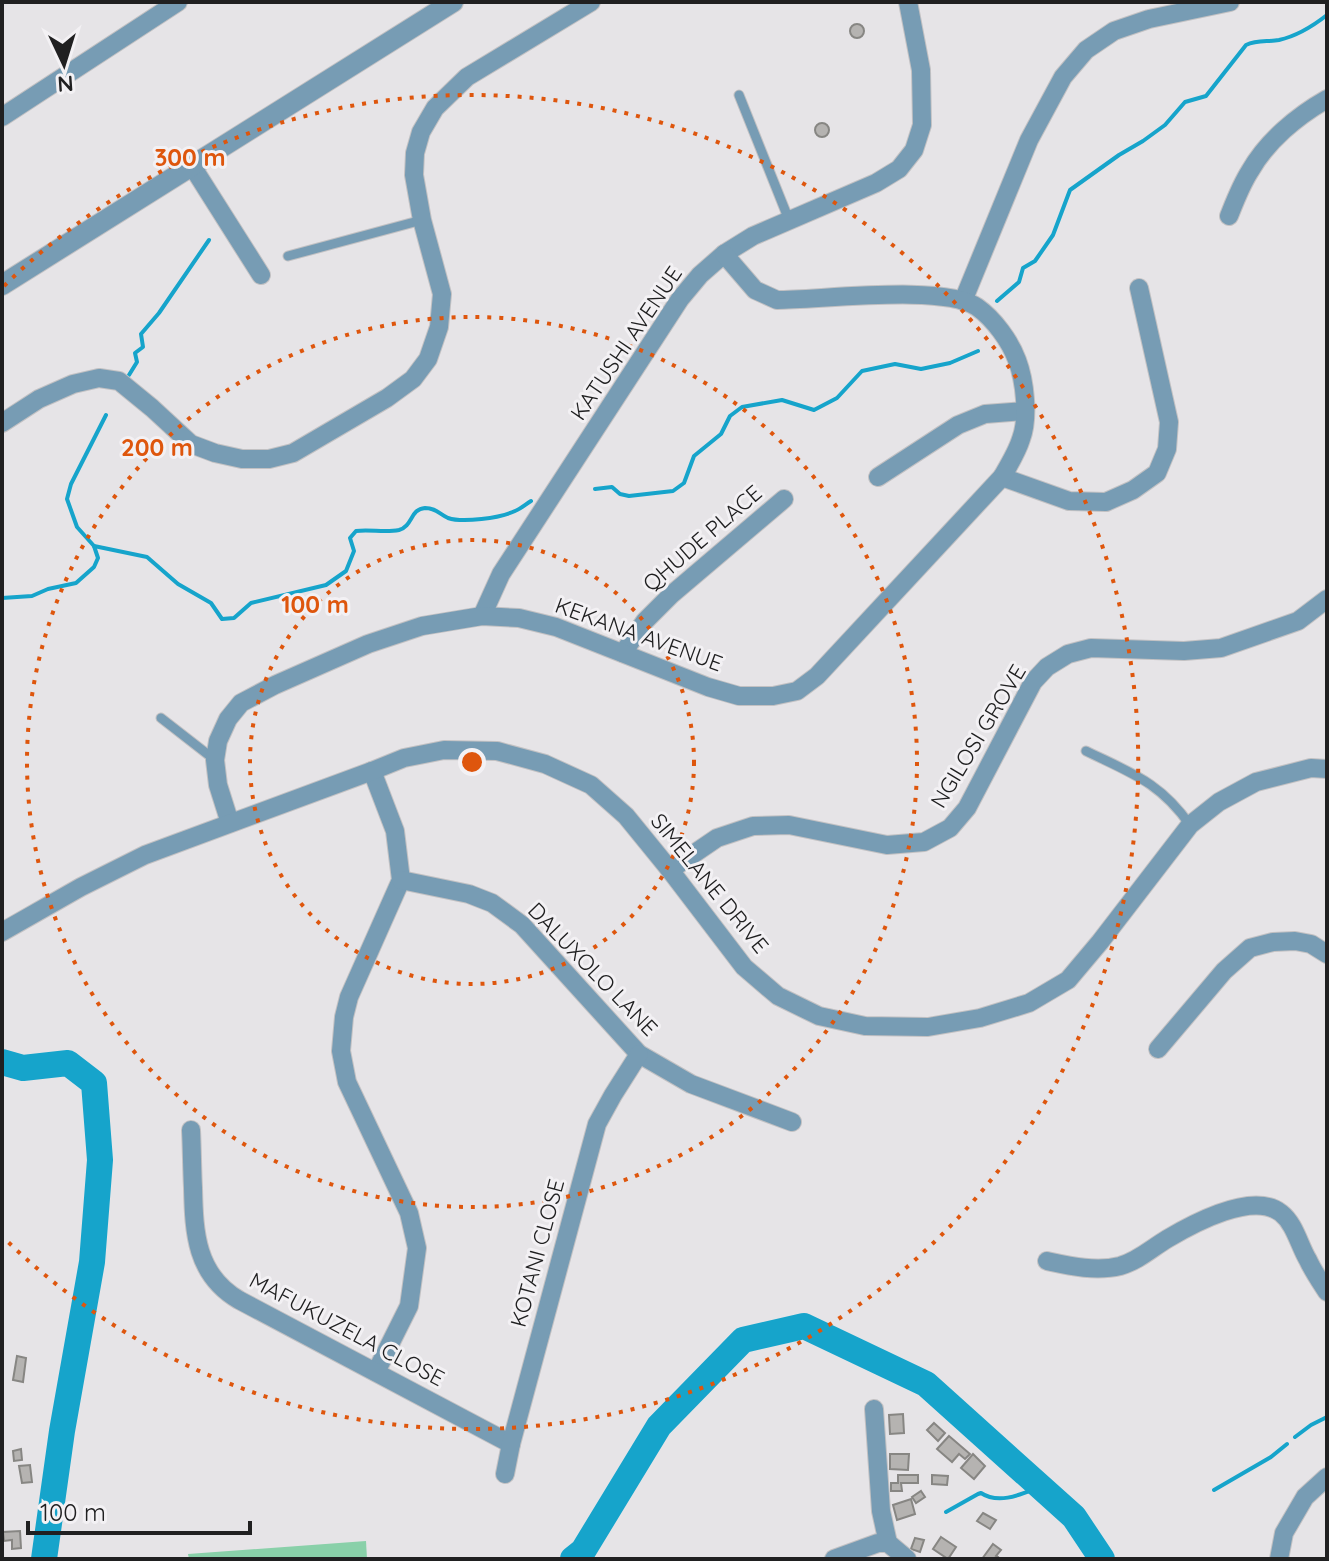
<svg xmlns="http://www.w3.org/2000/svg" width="1329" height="1561" font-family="Quicksand,sans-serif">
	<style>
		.green { fill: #89d0a9 }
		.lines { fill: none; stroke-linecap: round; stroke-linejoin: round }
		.stream { stroke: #16a4cb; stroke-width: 4 }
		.river { stroke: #16a4cb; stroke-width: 26 }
		.building { fill: #b5b3b1; stroke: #878683; stroke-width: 2 }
		.service-casing { stroke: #c2c1c3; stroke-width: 11 }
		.minor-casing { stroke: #c2c1c3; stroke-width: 20 }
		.tertiary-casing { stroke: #c2c1c3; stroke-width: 22 }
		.service { stroke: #779cb4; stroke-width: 9 }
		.minor { stroke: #779cb4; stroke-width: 18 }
		.tertiary { stroke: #779cb4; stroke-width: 20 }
		.ring { fill: none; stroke: #de560d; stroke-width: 4; stroke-dasharray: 4 8 }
		.labels { text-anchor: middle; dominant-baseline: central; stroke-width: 6; stroke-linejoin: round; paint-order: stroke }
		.street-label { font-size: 22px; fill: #202021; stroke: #f3f1f4 }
		.centre { fill: #de560d; stroke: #f3f1f4; stroke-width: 4 }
		.ring-label { font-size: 24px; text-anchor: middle; font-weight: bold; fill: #de560d; stroke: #f3f1f4; stroke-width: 6; stroke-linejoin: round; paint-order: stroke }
	</style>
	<rect width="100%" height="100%" fill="#e6e4e7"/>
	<path class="green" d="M366,1541L367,1559H189L188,1554Z"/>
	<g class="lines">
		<g class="stream">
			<path d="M997,301L1019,282L1023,268L1035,261L1053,235L1070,190L1119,155L1143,141L1165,125L1185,102L1206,96L1246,45C1257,40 1267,42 1279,40C1297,36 1313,26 1327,15"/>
			<path d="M129,375L137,362L135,353L143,347L141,334L159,313L209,240"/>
			<path d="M595,489L612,487L620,494L629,496L673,491L684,483L694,456L721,434L730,416L742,407L782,400L814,410L837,398L862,371L895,364L921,369L950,363L978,351"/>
			<path d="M94,546L147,557L178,584L211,603L222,619L234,618L251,603L326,585L346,571L354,551L350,538L356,531C370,529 385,533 399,530C413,526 410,509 425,508C436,508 439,514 448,518C463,523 500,518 515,511C520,509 526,504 531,501"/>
			<path d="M2,598L32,596L48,589L76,583L94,567L98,558L94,546L77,527L67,499L71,484L106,415"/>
			<path d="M1295,1437L1311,1425L1327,1417"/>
			<path d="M1214,1490L1271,1457L1287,1444"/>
			<path d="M946,1512L978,1494L981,1493C999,1505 1022,1494 1040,1487"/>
		</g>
		<g class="river">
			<path d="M2,1062L23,1068L68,1063L94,1083L100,1160L92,1262L62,1431L44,1559"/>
			<path d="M573,1559L583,1551L659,1426L743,1340L804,1326L926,1384L1074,1517L1102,1559"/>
		</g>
	</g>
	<g class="building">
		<circle cx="857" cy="31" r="7"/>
		<circle cx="822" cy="130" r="7"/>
		<path d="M17,1356L26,1358L23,1382L13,1380Z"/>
		<path d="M903,1414L904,1433L890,1434L889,1415Z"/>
		<path d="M934,1423L945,1433L938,1441L927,1430Z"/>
		<path d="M949,1436L970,1454L965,1459L959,1454L952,1462L937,1449Z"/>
		<path d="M21,1449L22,1460L14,1461L13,1451Z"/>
		<path d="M890,1454H909L908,1470L890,1469Z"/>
		<path d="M973,1454L985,1466L974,1479L961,1468Z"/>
		<path d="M30,1465L32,1482L22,1483L19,1466Z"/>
		<path d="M898,1475H918V1483H901L902,1491H891V1483H898Z"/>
		<path d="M932,1475L948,1476L947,1485L932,1484Z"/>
		<path d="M921,1491L925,1497L916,1503L912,1497Z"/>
		<path d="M911,1499L915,1514L897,1520L893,1505Z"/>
		<path d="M983,1513L996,1520L990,1529L977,1521Z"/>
		<path d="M20,1531L21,1548L12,1549V1540L4,1541L3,1532Z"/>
		<path d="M941,1537L956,1547L948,1559L933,1549Z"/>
		<path d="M915,1538L924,1540L920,1552L911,1549Z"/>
		<path d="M993,1544L1001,1550L996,1556L998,1557L997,1559H982Z"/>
	</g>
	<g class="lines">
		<defs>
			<g id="service">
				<path d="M739,95L789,220"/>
				<path d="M288,256L422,220"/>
				<path d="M161,718L215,760"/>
				<path d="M1086,751C1131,773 1160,782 1190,825"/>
			</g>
			<g id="minor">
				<path d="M2,117L178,2"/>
				<path d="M192,166L261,275"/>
				<path d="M1229,216C1235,201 1241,185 1250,171C1267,141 1297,116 1327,99"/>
				<path d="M963,301L1029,140L1063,77L1086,50L1114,31L1149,19L1230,2"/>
				<path d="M2,423L39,399L73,384L99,378L119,381L152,408L191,444L215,453L242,459H269L293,453L387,398L413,379L428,359L439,327L442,294L422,220L414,175L415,153L421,132L435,108L467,77L591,2"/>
				<path d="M878,477L958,425L985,414L1025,411"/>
				<path d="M1002,477L1069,501L1106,502L1133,490L1157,473L1167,449L1169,422L1139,288"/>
				<path d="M482,616L501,574L680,299L700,275L724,254L753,236L876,183L899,169L914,150L922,125L921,70L908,2"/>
				<path d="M623,653L645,621L671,595L784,499"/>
				<path d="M372,771L395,831L401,880L349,997L344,1017L341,1051L347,1082L409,1213L417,1248L409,1306L376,1372"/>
				<path d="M230,823L218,785L215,760L218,741L228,719L241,703L275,685L368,644L422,626L482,616L519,618L556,627L708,687L739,696H773L797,691L817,676L1002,477C1009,465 1017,452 1021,439C1029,418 1025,381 1017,360C1010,341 994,319 977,307C944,284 821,300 777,300L755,290L724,254"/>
				<path d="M670,870L717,838L753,826L789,825L887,845L924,842L950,828L967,808L1033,682L1047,667L1068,654L1091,648L1184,651L1221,648L1298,621L1327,599"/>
				<path d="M401,880L469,894L492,903L522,925L639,1054L691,1084L792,1122"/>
				<path d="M2,932L81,887L145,855L372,771L404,758L444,750L497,751L545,764L591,785L626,816L670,870L744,967L778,996L819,1016L865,1026L928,1027L980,1018L1029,1003L1068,980L1100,942L1190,825L1219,802L1256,782L1311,768L1327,769"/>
				<path d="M1158,1049L1224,971L1250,948L1273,942L1295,941L1311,944L1327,954"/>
				<path d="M191,1130C192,1150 192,1169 193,1188C194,1233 196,1275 239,1300L511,1444"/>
				<path d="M1047,1261C1070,1266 1096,1272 1120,1266C1138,1261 1152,1248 1167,1239C1194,1223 1253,1191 1281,1213C1295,1224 1299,1245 1308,1260C1313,1271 1320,1281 1327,1292"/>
				<path d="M874,1409L881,1511L888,1543"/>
				<path d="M505,1474L511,1444L597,1124L613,1095L639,1054"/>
				<path d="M834,1559L878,1543H888L907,1559"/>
				<path d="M1279,1559L1284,1533L1305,1497L1327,1477"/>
			</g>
			<path id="tertiary" d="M2,285L453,2"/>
		</defs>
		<use href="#service" class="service-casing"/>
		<use href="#minor" class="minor-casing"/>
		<use href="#tertiary" class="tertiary-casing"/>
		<use href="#service" class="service"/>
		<use href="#minor" class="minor"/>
		<use href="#tertiary" class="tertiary"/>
	</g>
	<g class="ring">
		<circle cx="472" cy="762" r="222"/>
		<circle cx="472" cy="762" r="445"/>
		<path d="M4 286A667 667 0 1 1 4 1238"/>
	</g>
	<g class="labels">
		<g class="street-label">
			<text transform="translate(626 343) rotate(-56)">KATUSHI AVENUE</text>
			<text transform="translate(702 538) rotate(-41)">QHUDE PLACE</text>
			<text transform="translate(639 634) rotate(20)">KEKANA AVENUE</text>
			<text transform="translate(978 736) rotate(-59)">NGILOSI GROVE</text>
			<text transform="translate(710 883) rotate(51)">SIMELANE DRIVE</text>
			<text transform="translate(593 969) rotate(46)">DALUXOLO LANE</text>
			<text transform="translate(537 1253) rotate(-75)">KOTANI CLOSE</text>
			<text transform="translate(347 1329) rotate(28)">MAFUKUZELA CLOSE</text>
		</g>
	</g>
	<circle cx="472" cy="762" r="12" class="centre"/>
	<g class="ring-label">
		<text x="190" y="166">300 m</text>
		<text x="157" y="456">200 m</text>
		<text x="315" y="613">100 m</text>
	</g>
	<rect width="1329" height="1561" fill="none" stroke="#202021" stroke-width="8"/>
	<g transform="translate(64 64) rotate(176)" stroke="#f3f1f4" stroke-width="6" paint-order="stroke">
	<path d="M0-6L14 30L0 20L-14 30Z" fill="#202021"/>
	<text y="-12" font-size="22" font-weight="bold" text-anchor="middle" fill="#202021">N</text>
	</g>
	<path d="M28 1521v12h222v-12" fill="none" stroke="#202021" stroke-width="4"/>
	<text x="40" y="1521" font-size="24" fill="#202021" stroke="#f3f1f4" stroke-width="6" paint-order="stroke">100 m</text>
</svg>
